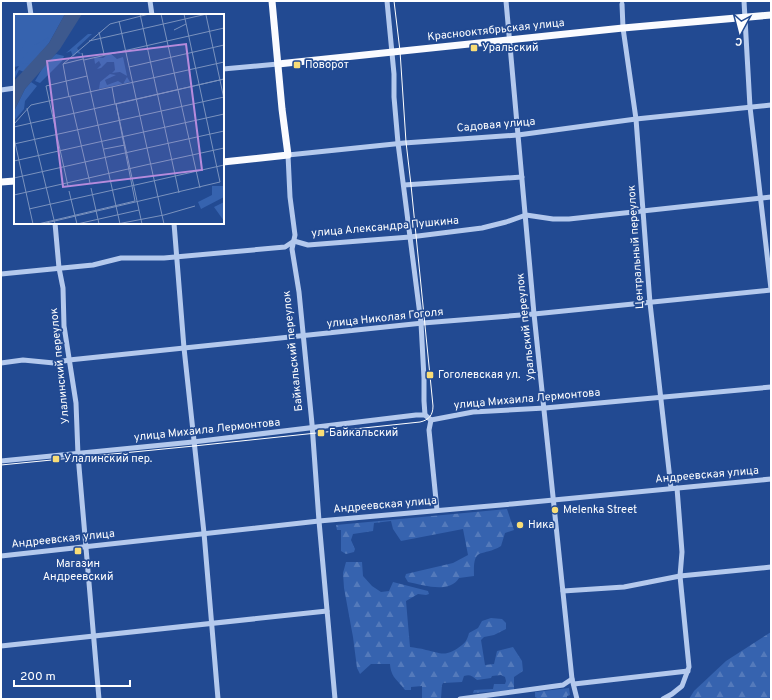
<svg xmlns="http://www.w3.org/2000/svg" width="772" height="700" font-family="Overpass,sans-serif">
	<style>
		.forest { fill: url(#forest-firs) }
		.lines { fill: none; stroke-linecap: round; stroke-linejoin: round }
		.minor { stroke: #b4c9ed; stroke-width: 5 }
		.major { stroke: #fafbff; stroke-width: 7 }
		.tram { stroke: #fff; stroke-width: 1 }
		.poi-dot { fill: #f9dd76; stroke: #224a92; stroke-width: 1.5 }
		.labels { text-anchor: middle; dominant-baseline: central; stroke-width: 3.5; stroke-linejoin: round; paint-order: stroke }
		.street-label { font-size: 11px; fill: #fff; stroke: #224a92 }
		.poi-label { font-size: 11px; fill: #fff; stroke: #224a92; text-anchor: start }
		.inset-road { fill: none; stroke: #7a92be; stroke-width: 1 }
		.view { fill: #b68bdc; fill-opacity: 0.15; stroke: #b68bdc; stroke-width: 2 }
		.inset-edge { fill: none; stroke: #fff; stroke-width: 2 }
	</style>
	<defs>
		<pattern id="forest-firs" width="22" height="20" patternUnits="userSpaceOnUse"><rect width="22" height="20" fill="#3663af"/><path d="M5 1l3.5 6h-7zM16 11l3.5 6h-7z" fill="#547abb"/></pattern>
	</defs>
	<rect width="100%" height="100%" fill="#224a92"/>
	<g class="forest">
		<path d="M507,509L514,530L505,533L501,546C481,558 473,545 474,576L459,578C449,594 424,585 408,582L405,577L406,574L453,563L468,555L463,529L401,541L393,529L391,521L374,523L373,531L353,534L351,540L355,549L354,552L346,554L341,551V530H337L336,525Z"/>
		<path d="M346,562H362L363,576L372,586L381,592L389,591L393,582L428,591L429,594L426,595L418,594L406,601L410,647C415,648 420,648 426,650C440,653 445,657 458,648C465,643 467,641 469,633L478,628L482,621L491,618L502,619L506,623V629L494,635L484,637L481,640L485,665L494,664L497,651L513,647L522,661L523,671L514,677V690L473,693L474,690L493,689L494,684H505L506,681L505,677L501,675L492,676L491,678L477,680C472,676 470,674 464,676L462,682L443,683L442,685L441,698L422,699V686L411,687V690H405C398,680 391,678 390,664H371L360,674L357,668L353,637L344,588L343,573Z"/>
		<path d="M771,632V697L766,699H689L694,691L726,661Z"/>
		<path d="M569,688L570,695L567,696V699H539L535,697V692Z"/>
	</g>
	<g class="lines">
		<g class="minor">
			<path d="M29,1L31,15"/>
			<path d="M150,1L152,15"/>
			<path d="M387,1L394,74V97L398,143L421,323L424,378V401L425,415"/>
			<path d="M506,1L534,314L572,679L577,699"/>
			<path d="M744,1L750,107L771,289"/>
			<path d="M622,4L623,28L636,119L650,303L671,488"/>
			<path d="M223,69L278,64"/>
			<path d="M1,90L15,88"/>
			<path d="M404,185L522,177"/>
			<path d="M55,223L59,268L63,288L64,326L76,403L78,455L99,699"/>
			<path d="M174,223L184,348L204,533L218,699"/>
			<path d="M1,274L93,265L121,258H164L285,247L294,241L308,245L410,237L482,228L506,222L526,215L553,219H569L771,197"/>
			<path d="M1,363L23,360L54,363L69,360L423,323L534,314L771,290"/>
			<path d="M431,420L429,430L437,510"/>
			<path d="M1,461L193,442L416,415H425L431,420L473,412L545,408L771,387"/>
			<path d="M1,556L319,521L512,504L771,479"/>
			<path d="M563,591L624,587L680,576L771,567"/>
			<path d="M1,646L327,611"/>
			<path d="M574,684L688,671"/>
			<path d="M335,699L319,521L312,424L299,292L292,249L295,235L290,197L288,155L404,143L518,135L636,119L771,105"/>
			<path d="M460,699L563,685L572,679"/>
			<path d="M663,699L672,694L682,686L689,667L680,576L682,552L677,488"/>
		</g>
		<g class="major">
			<path d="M278,64L623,28L771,15"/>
			<path d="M223,162L288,155L282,109L272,1"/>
			<path d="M1,182L15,181"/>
		</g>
		<path class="tram" d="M1,465L194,446L420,422C429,420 433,415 433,406L411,185L406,142L400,51L394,1"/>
	</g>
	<g class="poi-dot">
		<rect x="470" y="44" width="8" height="8" rx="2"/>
		<rect x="293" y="61" width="8" height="8" rx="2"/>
		<rect x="426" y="371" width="8" height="8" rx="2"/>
		<rect x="317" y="429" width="8" height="8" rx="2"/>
		<rect x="52" y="455" width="8" height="8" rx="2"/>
		<circle cx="555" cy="510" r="4"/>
		<circle cx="520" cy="525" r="4"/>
		<rect x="74" y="547" width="8" height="8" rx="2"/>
	</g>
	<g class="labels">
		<g class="street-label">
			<text transform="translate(496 30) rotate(-6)">Краснооктябрьская улица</text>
			<text transform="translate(496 125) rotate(-5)">Садовая улица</text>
			<text transform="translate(385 227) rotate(-5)">улица Александра Пушкина</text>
			<text transform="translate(636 247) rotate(-94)">Центральный переулок</text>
			<text transform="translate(385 318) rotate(-6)">улица Николая Гоголя</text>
			<text transform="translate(526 327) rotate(-96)">Уральский переулок</text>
			<text transform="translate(293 351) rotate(-96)">Байкальский переулок</text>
			<text transform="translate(60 366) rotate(-96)">Улалинский переулок</text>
			<text transform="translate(527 399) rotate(-5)">улица Михаила Лермонтова</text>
			<text transform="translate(207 430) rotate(-6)">улица Михаила Лермонтова</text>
			<text transform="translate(707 475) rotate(-5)">Андреевская улица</text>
			<text transform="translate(385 505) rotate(-5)">Андреевская улица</text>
			<text transform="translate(63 539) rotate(-6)">Андреевская улица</text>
		</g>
		<g class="poi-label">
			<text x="482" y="48">Уральский</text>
			<text x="305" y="65">Поворот</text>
			<text x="438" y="375">Гоголевская ул.</text>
			<text x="329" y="433">Байкальский</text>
			<text x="64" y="459">Улалинский пер.</text>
			<text x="563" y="510">Melenka Street</text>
			<text x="528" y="525">Ника</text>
			<text x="78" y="564" text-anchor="middle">Магазин<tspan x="78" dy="13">Андреевский</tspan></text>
		</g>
	</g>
	<g transform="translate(14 14)">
		<rect width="210" height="210" fill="#224a92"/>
		<path d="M0,0H51L35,29L10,58L5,56L0,66V59L5,52L0,53Z" fill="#3663af"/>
		<path d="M74,20H78L63,34L67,40L63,39L59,43L57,37L52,39ZM35,23L23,43L16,49L8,50V45L19,32ZM9,25L12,27L0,48V27ZM96,39L103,45L109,43L113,62L106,58L98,59L101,56L100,48H93L87,54L83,55L87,51L85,47L81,50L80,43L89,44ZM42,40L50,42L48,47L26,69L21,67L31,50ZM96,60L102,61L91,66L93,71L104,67L109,70L113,63L116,68L85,75L86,68ZM17,68L23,72L11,87L10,95L0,107V97L11,75ZM198,172H210V183L187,195L184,188L198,181ZM210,188V207L200,193Z" fill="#3663af"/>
		<path d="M51,0H68L46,35L11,75L0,97V67L35,29Z" fill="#3d598e"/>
		<path class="inset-road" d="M126,0L165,179M147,0L186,174M192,1L210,85M160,16L172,10M85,18L90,40M75,27L193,0M68,39L106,210M70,46L210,14M49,50L96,10L135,0M49,50L55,83M49,50L69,45M115,53L210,31M98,73L101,90M56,83L76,169M102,90L128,210M13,94L41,210M0,110L17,91L210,48M0,113L210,65M0,124L19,210M0,130L210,83M90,135L111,131M0,147L210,100M137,150L210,134M0,164L133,134L105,7M54,172L32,72L73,62M77,174L85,210M55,177L63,210M0,181L136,150M15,195L210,151M150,201L181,192M24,210L121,187L102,90L210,65M28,210L206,168L170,0M63,210L125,196M103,210L150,201M150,210L133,134L210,117"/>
		<path class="view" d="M172,30L188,156L49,173L33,47Z"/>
		<rect width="210" height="210" class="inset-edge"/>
	</g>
	<rect width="772" height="700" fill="none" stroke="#ffffff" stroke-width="4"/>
	<g transform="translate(740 32) rotate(187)" stroke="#224a92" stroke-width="3" paint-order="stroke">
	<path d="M0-3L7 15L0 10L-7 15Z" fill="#ffffff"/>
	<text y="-6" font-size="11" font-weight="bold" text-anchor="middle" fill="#ffffff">С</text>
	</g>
	<path d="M14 680v6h116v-6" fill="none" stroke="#ffffff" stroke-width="2"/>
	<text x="20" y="680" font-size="12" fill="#ffffff" stroke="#224a92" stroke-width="3" paint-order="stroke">200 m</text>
</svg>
